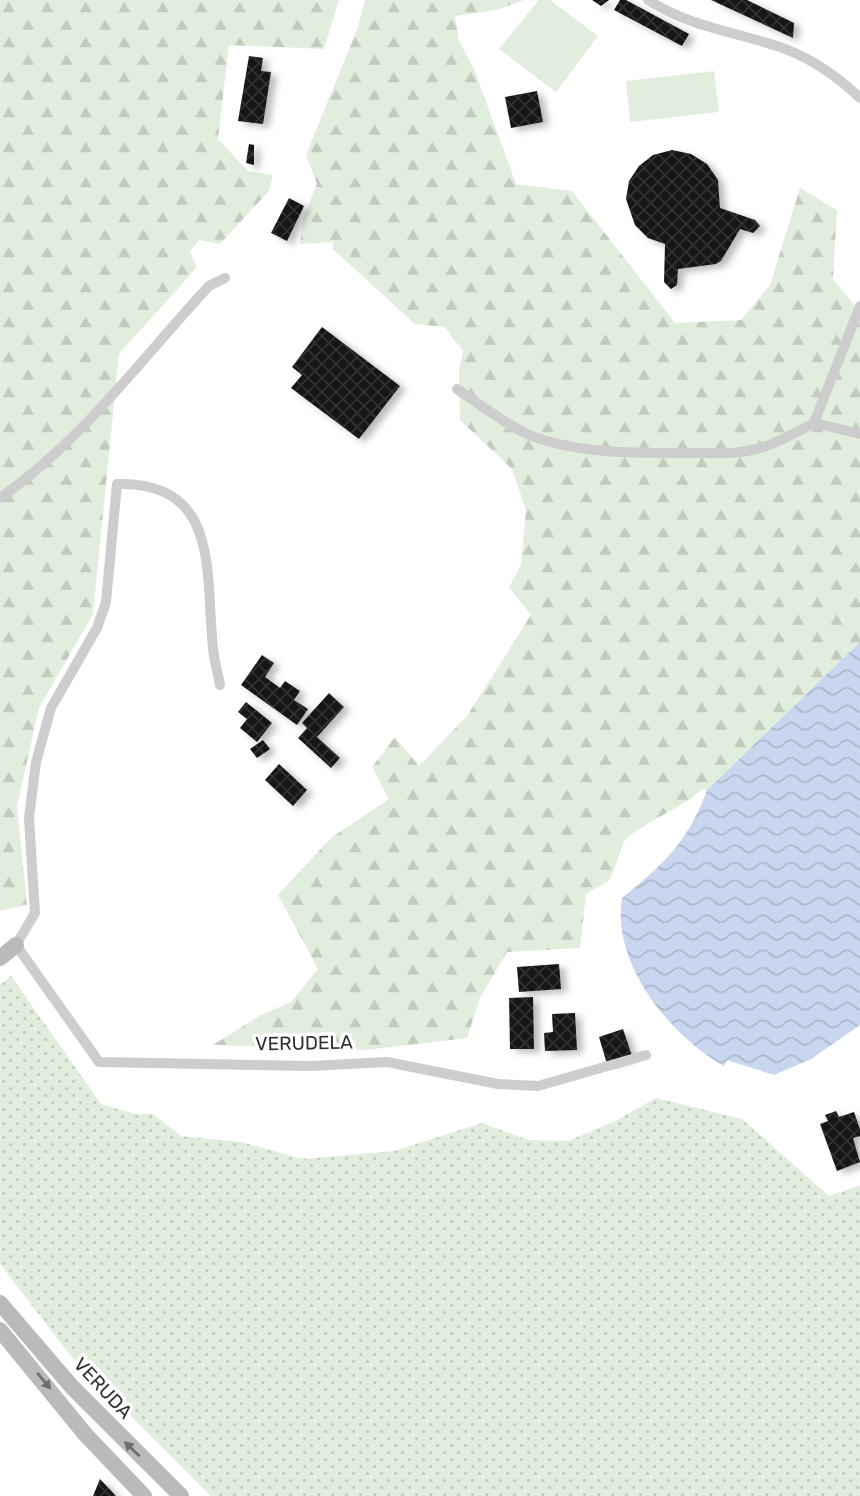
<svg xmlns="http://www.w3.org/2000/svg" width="860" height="1496" font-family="Rubik,sans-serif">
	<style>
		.forest { fill: url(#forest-firs) }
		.garden { fill: url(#garden-dots) }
		.pitch { fill: #e2eedd }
		.water { fill: url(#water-waves) }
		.building { fill: url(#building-cross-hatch); filter: url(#shadow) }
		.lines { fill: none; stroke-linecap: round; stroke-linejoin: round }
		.street { stroke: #cdcdcd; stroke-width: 10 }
		.secondary { stroke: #bababa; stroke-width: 16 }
		.oneway { fill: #6e6e6e }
		.labels { text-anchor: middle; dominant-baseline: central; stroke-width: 7; stroke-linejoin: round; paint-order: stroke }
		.street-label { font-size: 19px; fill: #303030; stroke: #fff }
	</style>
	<defs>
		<pattern id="forest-firs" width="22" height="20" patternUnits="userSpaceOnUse" patternTransform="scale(1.75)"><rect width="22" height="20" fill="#e2eedd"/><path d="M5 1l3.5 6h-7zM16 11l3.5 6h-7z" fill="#c2ccbe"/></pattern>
		<pattern id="garden-dots" width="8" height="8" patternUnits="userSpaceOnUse" patternTransform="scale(1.75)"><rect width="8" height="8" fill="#e2eedd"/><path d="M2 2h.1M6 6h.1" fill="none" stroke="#c2ccbe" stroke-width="1.8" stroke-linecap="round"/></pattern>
		<pattern id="water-waves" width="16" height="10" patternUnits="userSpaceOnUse" patternTransform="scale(1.75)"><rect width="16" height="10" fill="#c8d7ef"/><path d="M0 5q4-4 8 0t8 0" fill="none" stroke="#acb9cd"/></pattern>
		<pattern id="building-cross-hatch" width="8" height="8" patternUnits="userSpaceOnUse" patternTransform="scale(1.75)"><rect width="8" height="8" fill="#171717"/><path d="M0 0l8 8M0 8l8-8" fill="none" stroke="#303030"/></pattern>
		<filter id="shadow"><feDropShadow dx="6" dy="3.5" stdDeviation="3.5" flood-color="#0004"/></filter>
	</defs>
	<rect width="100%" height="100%" fill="#fff"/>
	<g class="forest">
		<path d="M0,0H339L324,49L229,45L218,139L248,171L273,175L269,191L220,244L199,240L190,252L197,267L119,354L93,614L39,708L17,806L27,905L0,911Z"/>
		<path d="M365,0H524L496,10L455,16L459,41L474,69L516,184L572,191L675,323L741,320L770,285L800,188L837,210L833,279L860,312V642L707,790L702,789C683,809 635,825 623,843C621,847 614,872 610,880L586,894L580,948L507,952L480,998L467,1038L366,1050L213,1045L261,1015L291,1002L318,969L278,895L331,838L389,799L372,767L395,737L419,766L467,716L531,615L509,587L521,565L526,510L512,469L460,420L459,370L463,351L445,327L415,324L333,249V242L300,244L303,219L317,184L306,155L358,27Z"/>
	</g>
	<path class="garden" d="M11,976L101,1104L136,1114H153L181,1136L241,1142L302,1159L394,1151L482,1123L528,1140L568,1141L615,1121L656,1098L742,1119L829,1196L860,1185V1496H211L70,1355L0,1264V985Z"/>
	<g class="pitch">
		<path d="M539,0H550L598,36L556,92L499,49Z"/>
		<path d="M714,71L719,112L630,122L626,81Z"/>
	</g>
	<path class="water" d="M860,642V1025L811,1059L774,1075L727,1060L724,1066C670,1036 611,963 622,898C664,864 688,842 707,790Z"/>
	<g class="building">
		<path d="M592,0H609L601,6Z"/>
		<path d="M620,0H626L689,34L682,46L614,10Z"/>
		<path d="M711,0H747L794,23L793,38Z"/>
		<path d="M249,56L263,58L261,71L271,72L263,124L238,121Z"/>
		<path d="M537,91L543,122L511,128L505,97Z"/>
		<path d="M249,144L254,145V165L246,163Z"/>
		<path d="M672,150L691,154L707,164L718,180L720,208L755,220L760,226L753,233L740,229L721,261L716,264L678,269L677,285L671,289L664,282L665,244L648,238L635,225L626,199L629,181L639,166L653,155Z"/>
		<path d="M289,198L304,206L287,241L271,233Z"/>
		<path d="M322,327L400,386L359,439L291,388L302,375L292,367Z"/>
		<path d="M262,655L274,663L265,677L280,688L285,681L300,691L294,700L308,709L297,725L241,685Z"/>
		<path d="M329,693L344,707L317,737L340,758L331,768L298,738L307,728L302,723Z"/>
		<path d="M246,702L272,723L257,742L240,728L247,719L238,712Z"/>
		<path d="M263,740L270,749L257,758L250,749Z"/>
		<path d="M279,764L307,790L293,806L265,780Z"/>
		<path d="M559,964L561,989L519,992L517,967Z"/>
		<path d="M533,997L534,1049H510L509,998Z"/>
		<path d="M575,1013L577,1050L545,1051L544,1033L553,1032L552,1014Z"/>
		<path d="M623,1029L632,1056L607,1064L599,1037Z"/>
		<path d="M836,1111L839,1117L854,1112L860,1129V1136L853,1138L860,1162L837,1171L820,1124L828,1121L825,1115Z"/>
		<path d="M100,1479L116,1496H93Z"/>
	</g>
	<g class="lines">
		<g class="street">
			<path d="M648,0C689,26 729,31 774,45C806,55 836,75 860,98"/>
			<path d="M457,389C479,404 501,421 525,433C583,459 668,452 732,453C763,451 786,438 814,423L860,434"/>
			<path d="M814,423L860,306"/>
			<path d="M0,498C82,441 142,358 209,286L225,278"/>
			<path d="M220,685C218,673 214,661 213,648C205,574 221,481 117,484L106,602L97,628L51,708L36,762L29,818L35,913L16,945L99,1062L311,1066L387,1062L498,1084L538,1086L646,1055"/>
		</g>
		<g class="secondary">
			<path d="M0,958L16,945"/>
			<path d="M0,1303L72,1387L181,1496"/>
			<path d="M0,1330L85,1434L144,1496"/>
		</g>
	</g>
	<defs><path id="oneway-solid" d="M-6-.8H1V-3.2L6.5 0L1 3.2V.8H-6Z" transform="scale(1.75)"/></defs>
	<g class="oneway">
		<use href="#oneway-solid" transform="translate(44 1381) rotate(50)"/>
		<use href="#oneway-solid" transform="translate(132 1449) rotate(-136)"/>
	</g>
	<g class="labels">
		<g class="street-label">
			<text transform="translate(304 1043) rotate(-1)">VERUDELA</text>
			<text transform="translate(103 1388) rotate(47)">VERUDA</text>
		</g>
	</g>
</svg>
